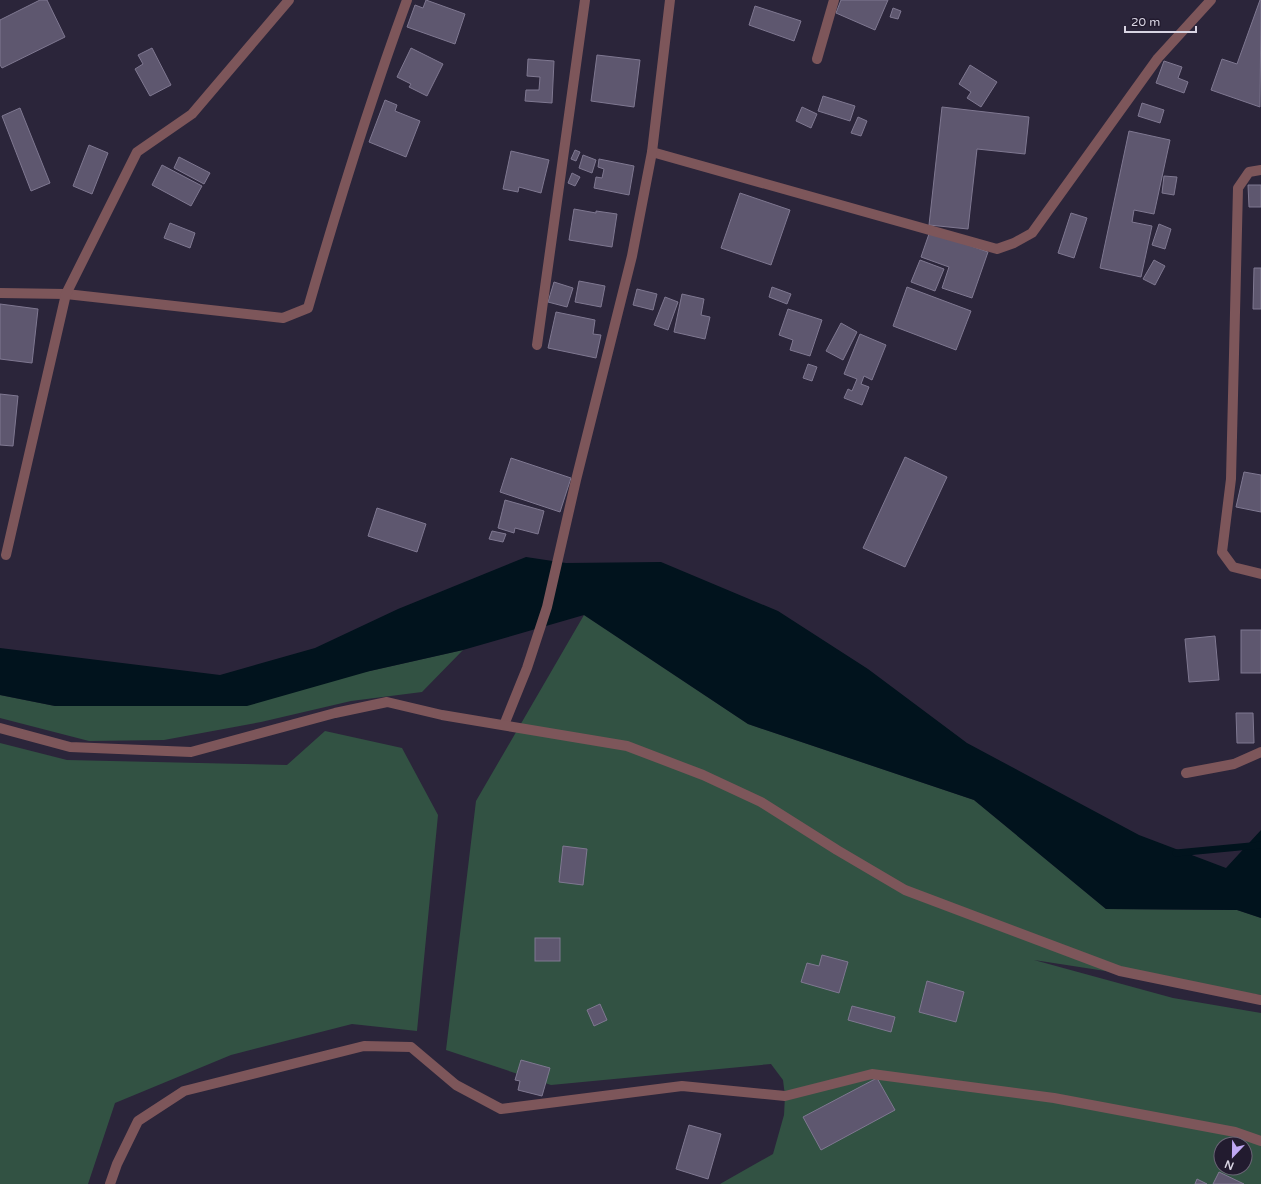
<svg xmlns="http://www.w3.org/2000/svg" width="1261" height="1184" font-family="'Varela Round',sans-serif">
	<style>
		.green { fill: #325243; fill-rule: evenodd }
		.water { fill: #01131d }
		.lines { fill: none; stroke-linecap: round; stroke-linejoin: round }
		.stream { stroke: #01131d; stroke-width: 7 }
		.building { fill: #5e576f; stroke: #7f7891 }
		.minor { stroke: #7d565a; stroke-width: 10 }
	</style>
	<rect width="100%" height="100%" fill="#2b253a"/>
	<g class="green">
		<path d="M584,615L748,724L974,800L1106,909L1237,910L1261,918V995L1034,960L1173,998L1261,1013V1184H720L773,1154L784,1115L785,1096L783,1080L771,1064L551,1085L446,1050L476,801ZM1221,1144H1245V1168H1221Z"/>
		<path d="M463,650L422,692L351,701L261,722L164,740L89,741L0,718V695L55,706L370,671Z"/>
		<path d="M325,731L402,748L438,815L417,1031L352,1024L231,1055L115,1103L88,1184H0V743L67,760L287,765Z"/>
	</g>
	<path class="water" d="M526,557L566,563L661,562L778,611L868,669L967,743L1139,835L1226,868L1261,830V918L1237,910L1106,909L974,800L748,724L584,615L463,650L370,671L247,706H55L0,695V648L220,675L315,648L398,609Z"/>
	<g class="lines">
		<path class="stream" d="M1176,853L1261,845"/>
	</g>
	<g class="building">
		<path d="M40,0H47L65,37L2,68L0,65V20Z"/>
		<path d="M426,0L465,14L455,44L407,27L415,5L423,8Z"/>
		<path d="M841,0H888L875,30L836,13Z"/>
		<path d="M1260,0H1261L1260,107L1211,90L1222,59L1237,64Z"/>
		<path d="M755,6L801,21L794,41L749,25Z"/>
		<path d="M893,8L901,11L898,19L890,17Z"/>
		<path d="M152,48L171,85L150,96L135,69L143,64L138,55Z"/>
		<path d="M411,48L443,64L427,96L409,87L411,84L397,77Z"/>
		<path d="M597,55L640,60L634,107L591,101Z"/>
		<path d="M528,59L554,61L552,103L525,101L526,90H539L540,77L527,76Z"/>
		<path d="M1164,61L1182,67L1178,78L1188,82L1184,93L1156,83Z"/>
		<path d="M970,65L997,82L981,107L967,98L971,92L959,84Z"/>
		<path d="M823,96L855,106L850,121L818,111Z"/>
		<path d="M385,100L397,105L395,111L420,121L406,157L369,142Z"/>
		<path d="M1142,103L1164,110L1160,123L1138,116Z"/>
		<path d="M802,107L817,114L811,128L796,121Z"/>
		<path d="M942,107L1029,117L1025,154L977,149L968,229L929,225Z"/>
		<path d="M20,108L50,183L31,191L2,116Z"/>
		<path d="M858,117L867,121L861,136L851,133Z"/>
		<path d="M1129,131L1170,140L1154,214L1134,210L1132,222L1152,226L1141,277L1100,268Z"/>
		<path d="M89,145L108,153L92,194L73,186Z"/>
		<path d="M575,150L580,152L576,161L571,159Z"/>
		<path d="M511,151L549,160L541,193L519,187L518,192L503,189Z"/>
		<path d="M583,155L596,160L592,173L579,168Z"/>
		<path d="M179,157L210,173L204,184L174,168Z"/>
		<path d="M599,159L634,166L629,195L594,188L596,177L602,178L604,169L598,167Z"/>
		<path d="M162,165L202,186L191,206L152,185Z"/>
		<path d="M572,173L580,177L575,186L568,183Z"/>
		<path d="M1164,176L1177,177L1174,195L1162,193Z"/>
		<path d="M1248,185H1261V207H1249Z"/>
		<path d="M740,193L790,210L771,265L721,248Z"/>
		<path d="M574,209L596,213V211L617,214L612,247L569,240Z"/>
		<path d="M1071,213L1087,218L1074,258L1058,253Z"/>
		<path d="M170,223L195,233L190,248L164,238Z"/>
		<path d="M1159,224L1171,229L1165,249L1152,245Z"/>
		<path d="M930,231L988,252L972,298L942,288L949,267L921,257Z"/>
		<path d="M920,260L944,269L935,291L911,282Z"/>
		<path d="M1154,260L1165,266L1155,285L1143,279Z"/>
		<path d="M1254,268H1261V309H1253Z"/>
		<path d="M579,281L605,286L601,307L575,302Z"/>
		<path d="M554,282L573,288L567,307L548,302Z"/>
		<path d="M772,287L791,294L787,304L769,297Z"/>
		<path d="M907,287L971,311L956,350L893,326Z"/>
		<path d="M637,289L657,294L653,310L633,305Z"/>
		<path d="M682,294L704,299L701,315L710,317L705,339L674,332Z"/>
		<path d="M665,297L678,302L668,330L654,325Z"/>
		<path d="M0,304L38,309L32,363L0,359Z"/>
		<path d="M788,309L822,320L810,356L790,350L793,340L779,335Z"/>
		<path d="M556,312L595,320L593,334L601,335L596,358L548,348Z"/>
		<path d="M841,323L857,332L843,360L826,351Z"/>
		<path d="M860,334L886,345L872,380L864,376L861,384L869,387L862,405L844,398L848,389L852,391L857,379L844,374Z"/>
		<path d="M808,364L817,367L812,381L803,378Z"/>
		<path d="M0,394L18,396L13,446L0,445Z"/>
		<path d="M905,457L947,477L905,567L863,548Z"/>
		<path d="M511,458L571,478L560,512L500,492Z"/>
		<path d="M1244,472L1261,475V512L1236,507Z"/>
		<path d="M505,500L544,511L538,534L515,528L514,533L498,528Z"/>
		<path d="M377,508L426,524L417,552L368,536Z"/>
		<path d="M492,531L506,534L503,542L489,539Z"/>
		<rect x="1241" y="630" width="20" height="43"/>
		<path d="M1215,636L1219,680L1189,682L1185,639Z"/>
		<path d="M1236,713H1253L1254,743H1237Z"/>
		<path d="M563,846L587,849L583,885L559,882Z"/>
		<rect x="535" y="938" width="25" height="23"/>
		<path d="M822,955L848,962L839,993L801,982L807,963L819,966Z"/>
		<path d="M927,981L964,992L956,1022L919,1012Z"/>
		<path d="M600,1004L607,1020L594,1026L587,1010Z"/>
		<path d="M852,1006L895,1017L891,1032L848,1020Z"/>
		<path d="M521,1060L550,1068L542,1096L518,1090L520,1081L515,1080Z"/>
		<path d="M877,1078L895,1110L821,1150L803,1117Z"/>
		<path d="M689,1125L721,1134L708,1179L676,1169Z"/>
		<path d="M1219,1172L1244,1184H1213Z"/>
		<path d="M1197,1179L1207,1184H1195Z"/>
	</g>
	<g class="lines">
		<g class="minor">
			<path d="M817,59L834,0"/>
			<path d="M652,152L997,249L1014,243L1032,233L1158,58L1211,0"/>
			<path d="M1261,170L1249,172L1238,188L1231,479L1222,552L1233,567L1261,574"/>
			<path d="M0,293L66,294L283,318L308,308C338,204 370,101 407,0"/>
			<path d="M537,345L585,0"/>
			<path d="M6,555L66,294L137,152L192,114L289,0"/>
			<path d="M504,725L527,668L547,607L576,480L632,256L652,152L670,0"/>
			<path d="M0,728L70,747L191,752L335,713L387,702L442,715L627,746L703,775L761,802L837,850L905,890L1120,971L1261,1000"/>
			<path d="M1186,773L1234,764L1261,752"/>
			<path d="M110,1184L117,1164L138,1121L184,1091L364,1046L411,1047L456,1085L501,1109L682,1086L785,1096L872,1074L1054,1098L1235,1132L1261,1141"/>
		</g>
	</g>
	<g transform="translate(1233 1156) rotate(202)"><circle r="19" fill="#221b2f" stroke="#6b6577"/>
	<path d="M0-3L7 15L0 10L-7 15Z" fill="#c0a8f4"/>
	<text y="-6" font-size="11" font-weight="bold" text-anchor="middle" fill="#d8d4e2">N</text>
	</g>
	<path d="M1125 26v6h71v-6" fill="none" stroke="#d8d4e2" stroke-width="2"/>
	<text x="1131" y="26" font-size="12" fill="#d8d4e2" stroke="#221b2f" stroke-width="3" paint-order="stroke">20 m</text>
</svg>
